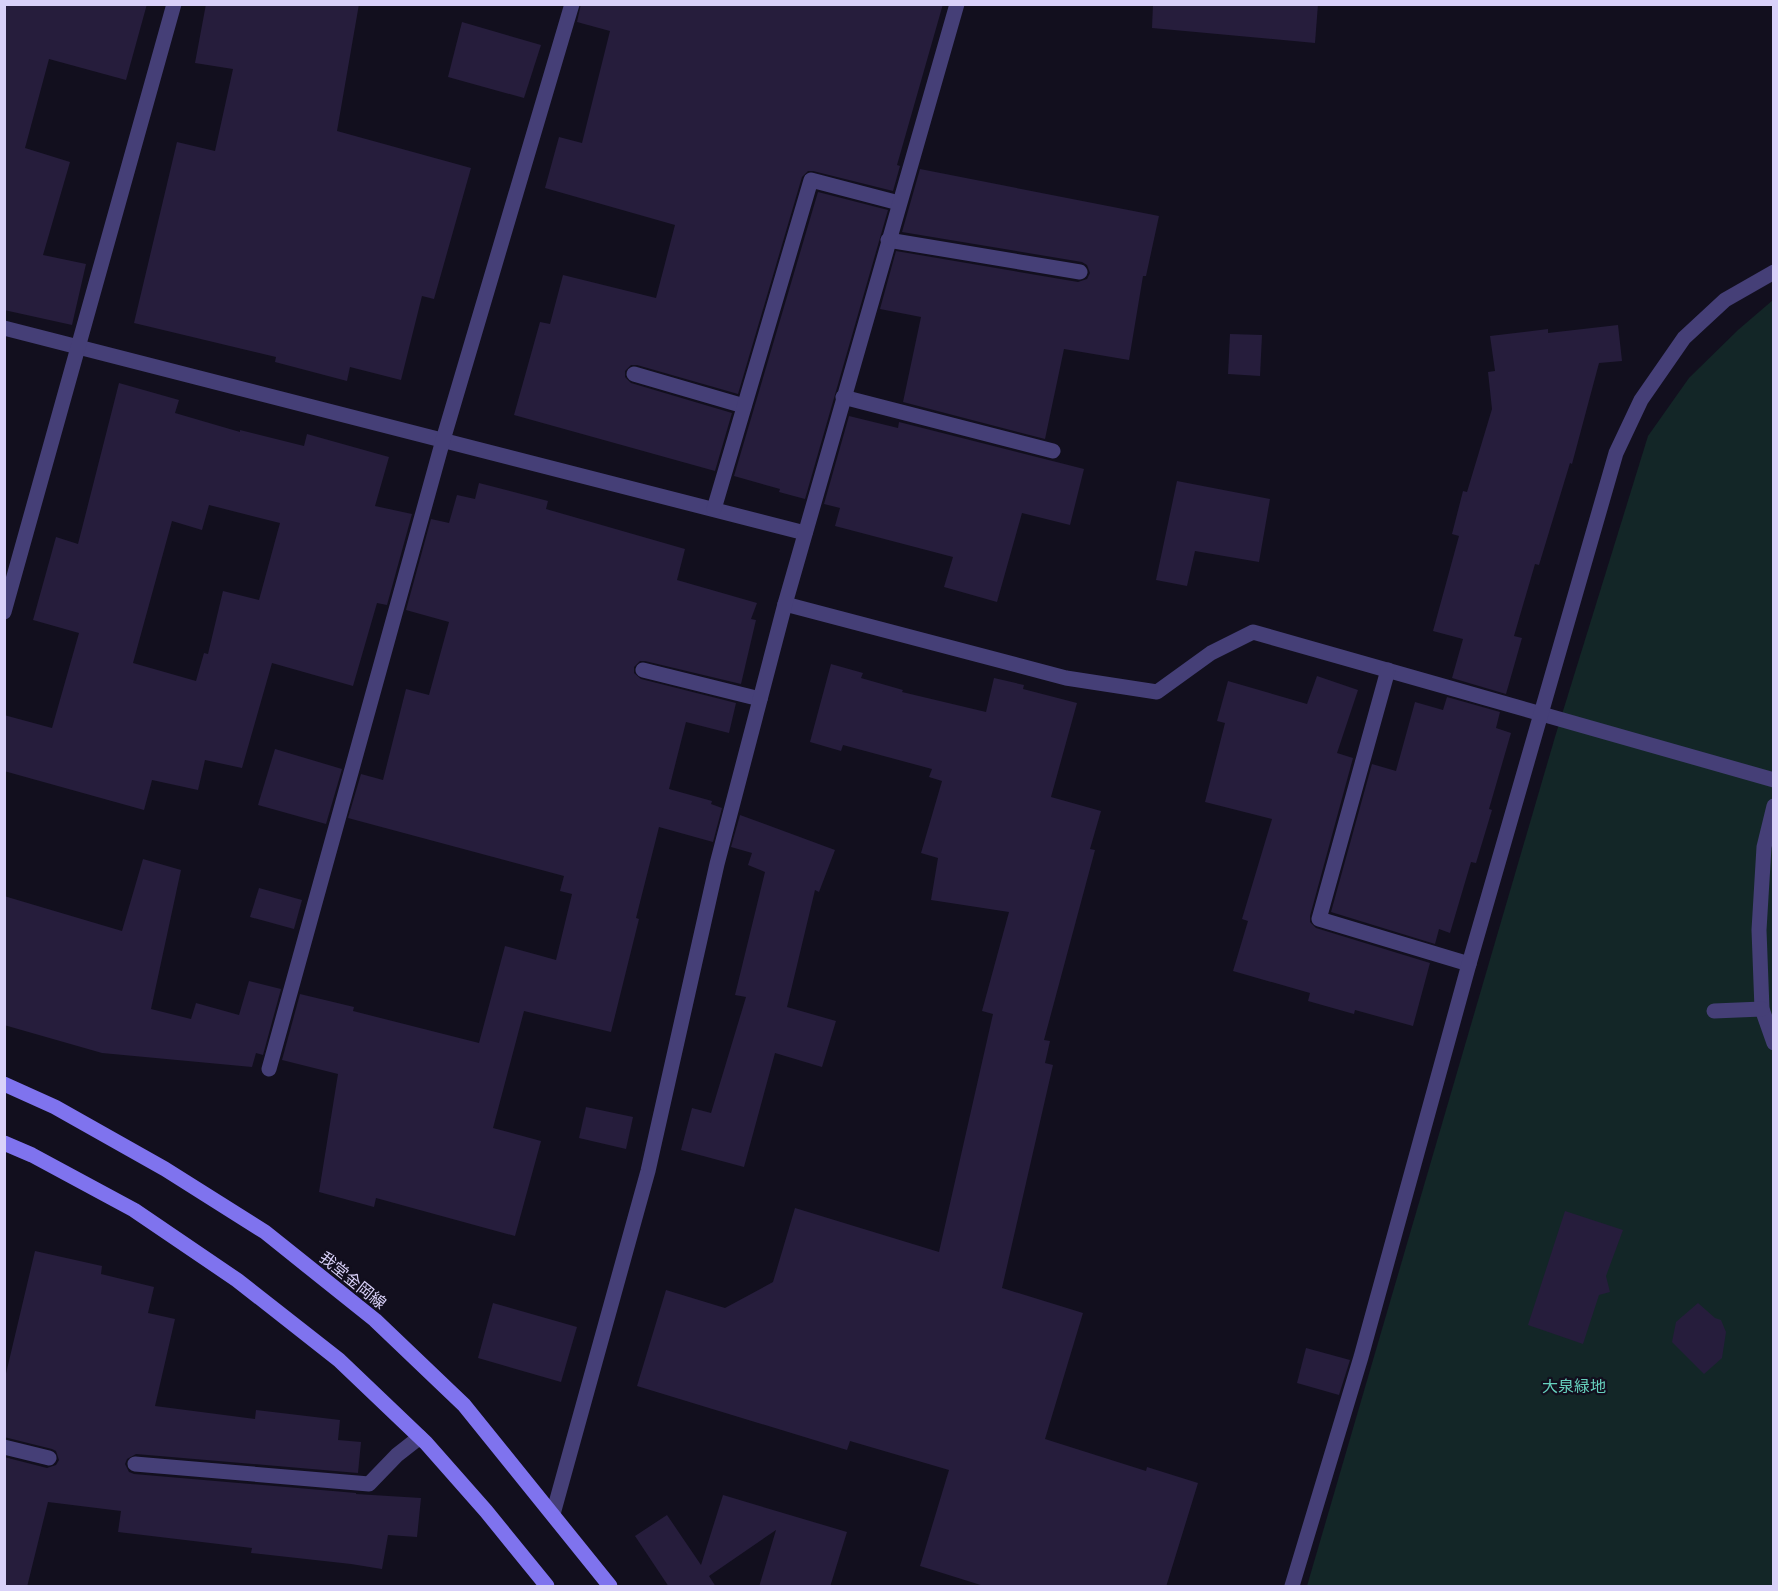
<svg xmlns="http://www.w3.org/2000/svg" width="1778" height="1591" font-family="'IBM Plex Sans','Noto Sans JP',sans-serif">
	<style>
		.green { fill: #132627 }
		.building { fill: #261d3c; fill-rule: evenodd }
		.lines { fill: none; stroke-linecap: round; stroke-linejoin: round }
		.lane { stroke: #453f77; stroke-width: 15 }
		.street { stroke: #453f77; stroke-width: 15 }
		.secondary { stroke: #7f73ee; stroke-width: 15 }
		.labels { text-anchor: middle; dominant-baseline: central; stroke-width: 4.5; stroke-linejoin: round; paint-order: stroke }
		.street-label { font-size: 16px; fill: #d9d1f9; stroke: #120f1e }
		.park-label { font-size: 16px; fill: #66d0bd; stroke: #120f1e }
	</style>
	<rect width="100%" height="100%" fill="#120f1e"/>
	<path class="green" d="M1773,300V1586H1307L1555,737L1648,436L1689,378L1738,330Z"/>
	<g class="building">
		<path d="M4,4H147L126,80L49,59L25,148L70,162L43,255L86,264L72,325L4,310Z"/>
		<path d="M206,4H359L337,131L471,168L434,299L422,296L401,380L350,367L347,381L275,362L276,357L134,323L177,142L215,151L233,69L195,63Z"/>
		<path d="M581,4H943L897,165L900,166L893,191L813,171H808L802,177L738,394L637,365H631L625,371V377L631,383L732,413L715,471L514,415L540,322L550,324L563,275L656,298L675,225L545,188L559,137L582,143L610,31L577,22Z"/>
		<path d="M1153,4H1318L1315,43L1152,28Z"/>
		<path d="M462,22L541,45L524,98L448,77Z"/>
		<path d="M920,169L1159,216L1146,276H1143L1129,360L1064,349L1045,439L903,402L921,317L880,309L896,251L1078,282L1087,279L1090,273L1087,265L1082,262L902,232Z"/>
		<path d="M818,192L888,210L805,499L779,492L780,489L734,476Z"/>
		<path d="M1618,325L1622,361L1599,363L1572,464L1570,463L1539,565L1535,564L1514,636L1522,638L1506,694L1452,678L1463,639L1433,631L1459,536L1452,534L1463,491L1467,492L1492,409L1488,372L1495,371L1490,336L1548,329V333Z"/>
		<path d="M1230,334L1262,335L1260,376L1228,374Z"/>
		<path d="M119,383L179,400L175,413L240,432V430L304,446L307,434L389,457L375,506L412,514L387,605L377,603L353,686L272,663L242,768L205,760L198,790L152,780L144,810L4,771V715L52,728L79,633L33,620L56,537L78,544ZM209,505L280,523L259,600L223,591L208,654L204,653L196,681L133,663L172,521L202,530Z"/>
		<path d="M849,416L898,428L899,422L1084,469L1070,525L1022,513L997,602L944,587L953,557L835,526L840,508L824,504Z"/>
		<path d="M1177,481L1270,499L1259,562L1195,551L1187,586L1156,580Z"/>
		<path d="M479,483L548,501L546,509L685,549L677,580L757,603L751,619L756,620L741,684L645,661H640L634,667V673L641,679L736,703L729,733L686,722L669,789L712,801L711,804L722,808L713,842L659,827L636,918L639,919L611,1032L524,1011L493,1128L541,1141L515,1236L376,1198L374,1207L319,1192L338,1074L282,1060L300,994L354,1007L353,1011L479,1043L505,946L556,960L572,894L560,891L564,876L348,818L361,774L383,780L406,689L429,695L449,622L406,610L431,519L449,523L457,495L475,499Z"/>
		<path d="M831,664L863,673L861,678L903,690L902,692L986,712L994,678L1024,685L1023,689L1077,703L1051,797L1101,811L1090,849L1095,850L1044,1040L1050,1041L1045,1063L1053,1065L1002,1288L1083,1313L1045,1439L1146,1471L1147,1467L1198,1483L1166,1587H987L920,1566L949,1470L850,1441L847,1450L637,1386L666,1290L725,1308L773,1282L795,1208L939,1252L993,1014L982,1011L1009,912L931,900L938,858L921,853L942,781L929,777L932,769L843,745L841,751L810,742Z"/>
		<path d="M1317,676L1358,690L1337,753L1353,758L1310,916V922L1316,928L1430,963L1413,1026L1355,1010L1354,1014L1308,1001L1310,993L1233,971L1248,921L1242,919L1272,819L1205,802L1225,723L1217,721L1228,681L1307,704Z"/>
		<path d="M1447,697L1500,712L1496,728L1511,733L1489,809L1492,810L1476,863L1471,862L1450,933L1439,929L1435,944L1331,912L1372,764L1396,771L1415,702L1443,710Z"/>
		<path d="M275,749L342,769L326,824L258,805Z"/>
		<path d="M740,815L835,850L819,892L815,890L787,1007L836,1021L822,1067L775,1053L744,1167L681,1150L692,1108L711,1113L746,997L735,995L765,872L748,865L752,853L731,847Z"/>
		<path d="M143,859L181,870L151,1009L191,1019L196,1003L239,1015L249,981L281,989L263,1055L256,1053L252,1067L102,1053L4,1025V896L122,931Z"/>
		<path d="M259,888L302,900L294,929L250,917Z"/>
		<path d="M586,1107L633,1117L626,1149L579,1138Z"/>
		<path d="M1565,1211L1623,1230L1606,1276L1610,1292L1599,1295L1583,1344L1528,1325Z"/>
		<path d="M35,1251L102,1266L101,1274L154,1287L148,1313L175,1319L155,1406L255,1419L256,1410L340,1420L338,1440L361,1442L358,1473L136,1454L127,1459L125,1464L129,1472L134,1474L356,1493V1494L421,1498L417,1537L388,1535L382,1569L351,1564L251,1553L252,1548L118,1532L121,1511L48,1502L27,1587H4V1457L47,1468L56,1465L59,1460L56,1451L52,1449L4,1437V1382Z"/>
		<path d="M493,1303L577,1327L561,1382L478,1358Z"/>
		<path d="M1698,1303L1715,1318L1721,1320L1726,1332L1722,1358L1704,1374L1672,1342L1676,1322Z"/>
		<path d="M1306,1348L1350,1360L1339,1395L1297,1383Z"/>
		<path d="M723,1495L847,1532L830,1587H759L776,1530L709,1576L716,1587H669L635,1536L667,1515L701,1565Z"/>
	</g>
	<g class="lines">
		<g class="lane">
			<path d="M888,240L1080,272"/>
			<path d="M634,374L744,406"/>
			<path d="M843,397L1053,451"/>
			<path d="M643,670L760,699"/>
			<path d="M4,1447L49,1458"/>
			<path d="M135,1464L369,1484L397,1455L420,1437"/>
		</g>
		<g class="street">
			<path d="M4,328L805,533"/>
			<path d="M714,509L811,180L899,203"/>
			<path d="M785,604L1066,678L1157,692L1211,653L1253,632L1774,780"/>
			<path d="M4,612L174,4"/>
			<path d="M1388,670L1319,919L1469,964"/>
			<path d="M1774,806L1764,847L1759,930L1762,1009L1774,1043"/>
			<path d="M1714,1011L1762,1009"/>
			<path d="M269,1069L443,440L572,4"/>
			<path d="M553,1514L648,1171L717,864L785,604L957,4"/>
			<path d="M1292,1586L1361,1357L1469,964L1616,453L1641,400L1684,338L1725,300L1774,272"/>
		</g>
		<g class="secondary">
			<path d="M4,1084L55,1107L165,1169L265,1232L375,1320L464,1405L610,1586"/>
			<path d="M4,1143L32,1155L134,1210L237,1280L339,1360L426,1443L486,1511L547,1586"/>
		</g>
	</g>
	<g class="labels">
		<g class="street-label">
			<text transform="translate(353 1280) rotate(39)">我堂金岡線</text>
		</g>
		<g class="park-label">
			<text x="1574" y="1386">大泉緑地</text>
		</g>
	</g>
	<rect width="1778" height="1591" fill="none" stroke="#d9d1f9" stroke-width="12"/>
</svg>
